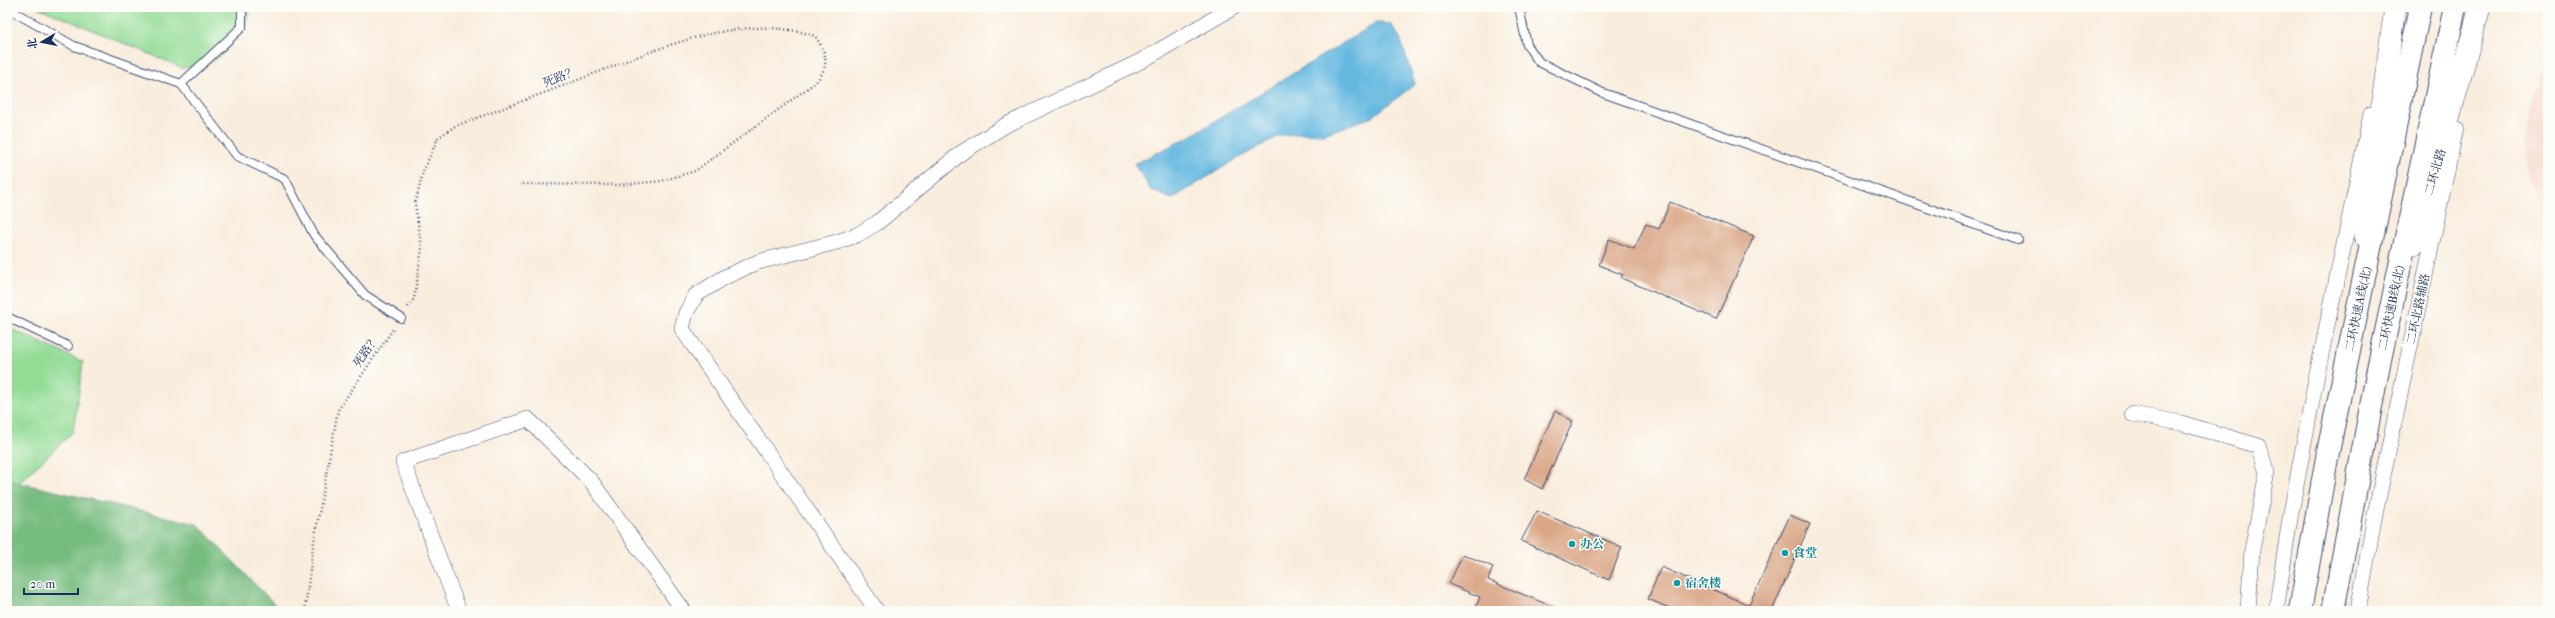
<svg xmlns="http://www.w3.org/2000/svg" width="2555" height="618" font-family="'IM FELL French Canon','Noto Serif SC',serif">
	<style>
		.built { fill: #f6d2c3 }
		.green { fill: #93dc96; stroke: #57867a }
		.forest { fill: #76bc7f; stroke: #48766e }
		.water { fill: #64b8e0; stroke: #40749f }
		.building { fill: #d9a585 }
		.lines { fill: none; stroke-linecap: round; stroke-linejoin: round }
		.service-casing { stroke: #3c4c71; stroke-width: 10 }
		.minor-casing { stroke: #3c4c71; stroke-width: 16 }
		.secondary-casing { stroke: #3c4c71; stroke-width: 22 }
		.trunk-casing { stroke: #3c4c71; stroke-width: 24 }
		.path { stroke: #3c4c71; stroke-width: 2.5; stroke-dasharray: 1 3; stroke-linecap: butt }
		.service { stroke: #fff; stroke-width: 8 }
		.minor { stroke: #fff; stroke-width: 15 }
		.secondary { stroke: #fff; stroke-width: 21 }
		.trunk { stroke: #fff; stroke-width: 22 }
		.culture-dot { fill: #0f9aa8; stroke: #fdfcf7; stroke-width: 1.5 }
		.labels { text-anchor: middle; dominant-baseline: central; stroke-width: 3; stroke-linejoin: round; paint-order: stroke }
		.street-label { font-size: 12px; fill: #1b2f5e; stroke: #fdfcf7 }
		.culture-label { font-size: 12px; font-weight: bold; fill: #0d838f; stroke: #fdfcf7; text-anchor: start }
	</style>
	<rect width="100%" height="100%" fill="#fdfcf7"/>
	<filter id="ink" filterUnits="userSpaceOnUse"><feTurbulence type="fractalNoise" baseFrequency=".025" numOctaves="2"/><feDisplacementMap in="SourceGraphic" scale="8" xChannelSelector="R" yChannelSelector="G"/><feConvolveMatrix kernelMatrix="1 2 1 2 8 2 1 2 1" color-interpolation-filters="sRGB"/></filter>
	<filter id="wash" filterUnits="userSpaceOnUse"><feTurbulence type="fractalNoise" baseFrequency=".012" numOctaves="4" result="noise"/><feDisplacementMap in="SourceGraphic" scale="16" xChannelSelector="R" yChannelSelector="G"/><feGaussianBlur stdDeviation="0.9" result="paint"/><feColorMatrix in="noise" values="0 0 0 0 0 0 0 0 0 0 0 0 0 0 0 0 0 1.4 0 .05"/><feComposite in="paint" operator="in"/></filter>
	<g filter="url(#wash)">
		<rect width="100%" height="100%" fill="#f9eddd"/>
		<path class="built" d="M2548,63V223L2542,216L2529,181L2526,142L2531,104Z"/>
		<g class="green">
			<path d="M37,7H252C249,20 230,49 219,57C209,65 196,66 183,68Z"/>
			<path d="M7,327L83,362L73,432L17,485L7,489Z"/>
		</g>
		<path class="forest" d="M7,480L197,524L281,611H7Z"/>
		<path class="water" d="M1376,23L1391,24L1400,38L1415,84L1372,117L1324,134L1302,133L1279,136L1235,160L1172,199L1151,190L1134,164L1189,137Z"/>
		<g id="blocks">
			<g class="building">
				<path d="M1670,202L1754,236L1716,319L1621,278L1623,275L1599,265L1609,239L1634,249L1646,224L1659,229Z"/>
				<path d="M1555,411L1573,421L1542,489L1524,479Z"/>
				<path d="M1537,511L1622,547L1609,580L1521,541Z"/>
				<path d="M1790,515L1810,524L1772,611H1676L1648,599L1661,567L1749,605Z"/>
				<path d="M1463,554L1493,567L1488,580L1563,611H1485L1476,607L1480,597L1449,584Z"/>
			</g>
		</g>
	</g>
	<g filter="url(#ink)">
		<use href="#blocks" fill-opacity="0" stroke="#3c4c71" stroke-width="1"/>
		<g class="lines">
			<defs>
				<g id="service">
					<path d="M1519,7L1527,45L1539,62L1603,93L2018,240"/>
					<path d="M7,8L74,46L181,84L242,27V7"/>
					<path d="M181,84L237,156L285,179L314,235L365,295L401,318"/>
					<path d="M7,317L68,346"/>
				</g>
				<g id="minor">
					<path d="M2132,414L2181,423L2258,446L2267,472L2252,550L2248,611"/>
					<path d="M459,611L403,462L528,419L591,481L684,611"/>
					<path d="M877,611L682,329L686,313L696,295L725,277L758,262L837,242L857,235L877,223L961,153L1006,125L1141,61L1234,7"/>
					<path d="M2276,611L2290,518L2316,379L2371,114"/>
					<path d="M2358,611L2374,519L2456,128"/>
				</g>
				<g id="secondary">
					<path d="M2364,236L2395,7"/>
					<path d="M2414,244L2480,7"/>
				</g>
				<g id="trunk">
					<path d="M2300,611L2328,452L2420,7"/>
					<path d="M2333,611L2378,369L2455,7"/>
				</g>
			</defs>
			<use href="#service" class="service-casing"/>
			<use href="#minor" class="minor-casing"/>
			<use href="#secondary" class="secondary-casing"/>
			<use href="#trunk" class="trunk-casing"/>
			<g class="path">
				<path d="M408,307L414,299L422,248L415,204L423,172L438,138L455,126C499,110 544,93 588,76C658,49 739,11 815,36C827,53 830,65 816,82L695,171L661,181L619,185L520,184"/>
				<path d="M305,611L313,547L338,410L394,328"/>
			</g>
			<use href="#service" class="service"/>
			<use href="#minor" class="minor"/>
			<use href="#secondary" class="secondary"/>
			<use href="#trunk" class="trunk"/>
		</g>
	</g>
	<g class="culture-dot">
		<circle cx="1572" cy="544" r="4"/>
		<circle cx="1785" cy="553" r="4"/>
		<circle cx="1677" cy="583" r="4"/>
	</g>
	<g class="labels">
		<g class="street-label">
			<text transform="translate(560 77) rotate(-21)">死路？</text>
			<text transform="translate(2435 172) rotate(-74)">二环北路</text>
			<text transform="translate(2391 308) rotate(-78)">二环快速B线(北)</text>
			<text transform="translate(2358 309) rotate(-78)">二环快速A线(北)</text>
			<text transform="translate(2418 309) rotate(-78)">二环北路辅路</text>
			<text transform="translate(366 351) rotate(-55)">死路？</text>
		</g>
		<g class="culture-label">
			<text x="1580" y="544">办公</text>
			<text x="1793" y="553">食堂</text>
			<text x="1685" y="583">宿舍楼</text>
		</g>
	</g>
	<rect width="2555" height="618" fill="none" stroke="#fdfcf7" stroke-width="24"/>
	<g transform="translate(42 42) rotate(260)" stroke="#fdfcf7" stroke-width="3" paint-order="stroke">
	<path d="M0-3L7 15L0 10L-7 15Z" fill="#1b2f5e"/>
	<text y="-6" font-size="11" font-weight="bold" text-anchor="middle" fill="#1b2f5e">北</text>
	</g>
	<path d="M24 588v6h54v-6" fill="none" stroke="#1b2f5e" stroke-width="2"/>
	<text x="30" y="588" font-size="12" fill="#1b2f5e" stroke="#fdfcf7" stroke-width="3" paint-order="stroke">20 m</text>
</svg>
